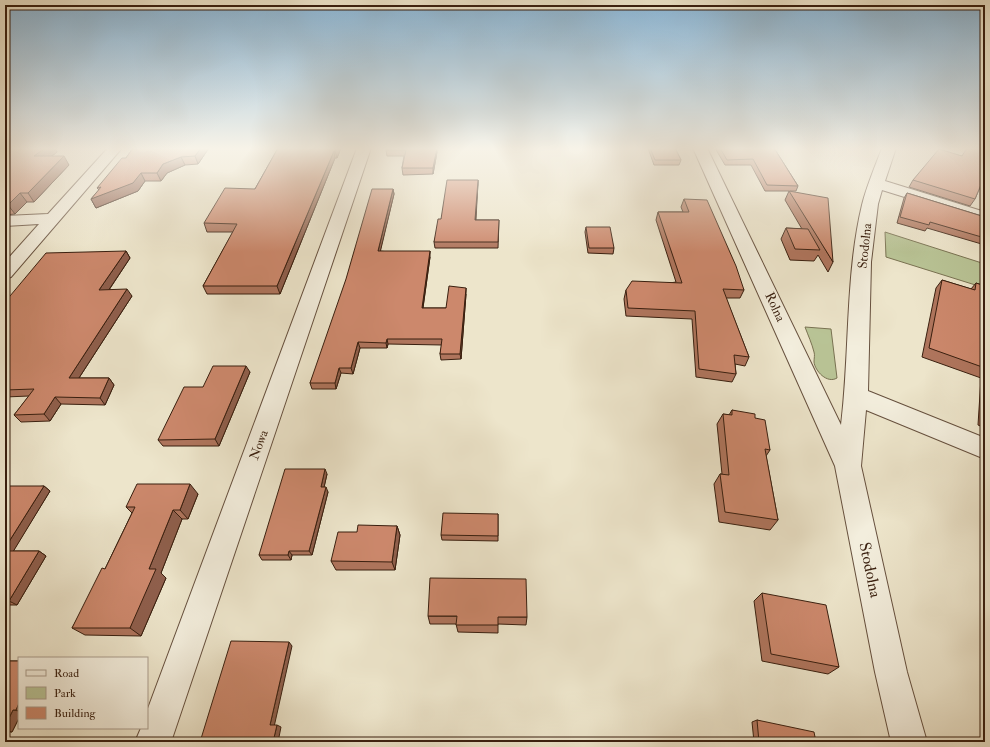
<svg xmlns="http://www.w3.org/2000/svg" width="990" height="747" font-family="'IM FELL Double Pica',serif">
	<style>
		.green { fill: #b9c496; stroke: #797252 }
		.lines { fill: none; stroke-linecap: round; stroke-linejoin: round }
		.minor-casing { stroke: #66503e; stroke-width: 2 }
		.minor { fill: #f3eedd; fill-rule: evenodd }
		.wall { fill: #af755d; stroke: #391f0f }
		.shaded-wall { fill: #8f5f4c; stroke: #391f0f }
		.building { fill: #cc886c; stroke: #391f0f }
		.labels { text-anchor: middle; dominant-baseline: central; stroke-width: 4; stroke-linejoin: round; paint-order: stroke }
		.street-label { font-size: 13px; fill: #391f0f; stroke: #f3eedd }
		.near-street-label { font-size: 16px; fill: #391f0f; stroke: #f3eedd }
	</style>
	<rect width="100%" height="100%" fill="#ede5cb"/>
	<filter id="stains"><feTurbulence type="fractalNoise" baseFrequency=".005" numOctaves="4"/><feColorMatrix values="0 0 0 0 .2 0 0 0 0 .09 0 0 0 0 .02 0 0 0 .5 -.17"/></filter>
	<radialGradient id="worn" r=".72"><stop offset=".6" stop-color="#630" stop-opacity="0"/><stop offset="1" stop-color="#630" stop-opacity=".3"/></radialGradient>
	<g class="green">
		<path d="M885,232L985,264V288L886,257Z"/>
		<path d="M805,327L831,329L837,378C827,384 815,371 814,362C814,358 815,355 814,352C812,344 808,335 805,327Z"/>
	</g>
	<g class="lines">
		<defs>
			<g id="minor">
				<path d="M108,148H122L11,277L5,279V262L39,224L5,226V216L48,214Z"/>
				<path d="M357,148H371L171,742H135L141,728H147V711Z"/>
				<path d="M693,148H707L841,425C850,352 845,276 862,205C867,185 875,167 882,148H896L885,181L985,212V222L882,190L878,204L871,262L868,391L985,438V459L866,410L861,466L907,672L927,742H891L875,672L835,466Z"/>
			</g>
		</defs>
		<use href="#minor" class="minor-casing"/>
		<use href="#minor" class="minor"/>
	</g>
	<g class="wall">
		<path d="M5,148H55L57,152L52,156L69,165L34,202H27L15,214L5,215Z"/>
		<path d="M133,148H209L198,164L185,165L167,173L161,181H145L138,191L96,208L91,199L99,190L97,188L126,158Z"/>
		<path d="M278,148H341L337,158H335L280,294H207L203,286L233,232H207L204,223L255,189Z"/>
		<path d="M386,148L437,152L433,174L403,175L402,168L404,156H387L386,150Z"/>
		<path d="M648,148H675L681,160L679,165H654Z"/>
		<path d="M715,148H774L798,186L796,191H790L833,262L828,272L818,255L814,261L790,260L781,239L786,228L802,229L785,200L789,191H765L751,165H725Z"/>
		<path d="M985,148V179L984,178L975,199L970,206L909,187L913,180L962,156Z"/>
		<path d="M478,180L476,220H499L498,248H435L434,242L441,219Z"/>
		<path d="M393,189L394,194L380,251L430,257L423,308H446L466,294L461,359L441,360L440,354L442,345L388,344L387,348H360L353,374L341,373L336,389H312L310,383Z"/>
		<path d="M907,193L985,217V245L927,228L925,231L897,223L904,198Z"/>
		<path d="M684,199L744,290L740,298H726L749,357L745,366L735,364L736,374L732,382L696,377L692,319L626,316L624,299L626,290L676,282L656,220L658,212H683L681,207Z"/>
		<path d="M586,227L614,248L613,254L588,253L585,232Z"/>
		<path d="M126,251L130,258L109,290L132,296L79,378H109L114,385L105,405L61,404L50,421L21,422L14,415L29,396L5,397V302Z"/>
		<path d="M942,280L971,289L976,283L985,286V428L978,425L981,378L922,357L936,288Z"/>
		<path d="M250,372L219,446H163L158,440L203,387Z"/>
		<path d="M732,410L755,418L770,450L766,456L778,520L770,530L719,522L714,484L720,474H722L717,424L723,414L729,415Z"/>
		<path d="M327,474L324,487L328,492L312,555H292L291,560H262L259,555Z"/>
		<path d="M44,486L50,491L13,551H39L46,556L17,605H5V491Z"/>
		<path d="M198,494L188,519H182L161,573L166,578L141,636L85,635L72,628L105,569L132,513L126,507Z"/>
		<path d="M498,514V541L442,540L441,535Z"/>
		<path d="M397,526L400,535L395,570H336L331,561L357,532Z"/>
		<path d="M762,593L839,667L828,674L762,661L754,601Z"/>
		<path d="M428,616L527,617L526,625L498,624V633L458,632L456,624H430Z"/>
		<path d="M5,661H19V718L12,732H5Z"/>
		<path d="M757,720L816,742H736V741L741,739L754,742L752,722Z"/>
	</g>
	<g class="shaded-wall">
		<path d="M45,148H55L57,152L40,165L34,156Z"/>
		<path d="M201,148H209L198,164L195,156Z"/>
		<path d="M336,148H341L337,158L335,151Z"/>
		<path d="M437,148V152L433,174V168Z"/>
		<path d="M334,151L335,158L280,294L277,286Z"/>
		<path d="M64,156L69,165L34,202L28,193Z"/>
		<path d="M181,157L185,165L167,173L161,181L157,173L163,164Z"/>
		<path d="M141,173L145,181L138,191L96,208L91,199Z"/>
		<path d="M478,180V185L475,225V220Z"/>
		<path d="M393,189L394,194L379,257L378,251Z"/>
		<path d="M20,193L27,202L15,214L8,205Z"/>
		<path d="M126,251L130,258L104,297L99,290Z"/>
		<path d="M430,251V257L422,314V308Z"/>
		<path d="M466,288V294L461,359L460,354Z"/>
		<path d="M127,289L132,296L75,384L69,378Z"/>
		<path d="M387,339L388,344L387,348L386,343Z"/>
		<path d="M358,342L360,348L353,374L351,368Z"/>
		<path d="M246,366L250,372L219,446L215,439Z"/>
		<path d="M339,368L341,373L336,389L335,383Z"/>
		<path d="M109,378L114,385L105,405L100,398Z"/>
		<path d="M55,397L61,404L50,421L44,414Z"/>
		<path d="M325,469L327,474L323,492L321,487Z"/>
		<path d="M190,484L198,494L188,519L180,510Z"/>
		<path d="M44,486L50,491L5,565V548Z"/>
		<path d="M326,487L328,492L312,555L309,551Z"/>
		<path d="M173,510L182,519L161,573L166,578L141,636L130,628L149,569Z"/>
		<path d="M397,526L400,535L395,570L392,562Z"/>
		<path d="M39,551L46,556L17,605L9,601Z"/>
		<path d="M289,551L292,555L291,560L288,555Z"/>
		<path d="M289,642L292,646L274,727L270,725Z"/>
		<path d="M19,703V711L16,710Z"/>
		<path d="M13,710L19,711V718L12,732L5,730V726Z"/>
		<path d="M277,725L281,727L278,742H273Z"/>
	</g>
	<g class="building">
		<path d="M5,148H45L34,156H64L28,193H20L8,205H5Z"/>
		<path d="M133,148H201L195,156L181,157L163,164L157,173H141L133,183L91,199L101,187L97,188L122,158H126Z"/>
		<path d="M278,148H336L335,151H334L277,286H203L237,224L204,223L225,188L255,189Z"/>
		<path d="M386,148H437L433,168H402L406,150H386Z"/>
		<path d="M650,148H675L681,160H655Z"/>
		<path d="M720,148H774L798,186L767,185L753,159L727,160Z"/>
		<path d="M967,148H985V175L975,199L913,180L939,149L962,156Z"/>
		<path d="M447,180H478L475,220H499L498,242H434L438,219H441Z"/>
		<path d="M372,189H393L378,251H430L422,308H446L449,286L466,288L460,354H440L442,339H387L386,343L358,342L351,368H339L335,383H310L346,279Z"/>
		<path d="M789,191L828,198L833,262Z"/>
		<path d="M907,193L985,217V238L930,222L929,225L900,217Z"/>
		<path d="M684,199L707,200L736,266L744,290L723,289L749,357L734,355L736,374L699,369L695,311L628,308L626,290L632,281L682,283L658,212H689Z"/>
		<path d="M586,227H610L614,248H589Z"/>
		<path d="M786,228L808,229L820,250L795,249Z"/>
		<path d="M126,251L99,290L127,289L69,378H109L100,398L55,397L44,414L14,415L34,389L5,390V302L46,253Z"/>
		<path d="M942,280L975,290L976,283L985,286V368L929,348Z"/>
		<path d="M213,366H246L215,439L158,440L184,387H203Z"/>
		<path d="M732,410L755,414V418L765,420L770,450L765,449L778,520L725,512L720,474L729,475L723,414L732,415Z"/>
		<path d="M285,469H325L321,487H326L309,551H289L288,555H259Z"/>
		<path d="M137,484H190L180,510H173L149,569H156L130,628H72L102,568L105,569L135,507H126Z"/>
		<path d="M9,486H44L5,548V491Z"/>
		<path d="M443,513L498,514V536L441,535Z"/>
		<path d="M358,525L397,526L392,562L331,561L338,532H357Z"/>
		<path d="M5,551H39L9,601H5Z"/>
		<path d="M430,578L526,579L527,617H498V625H456L457,616H428Z"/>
		<path d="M762,593L826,605L839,667L771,654Z"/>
		<path d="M231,641L289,642L270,725H277L273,742H200Z"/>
		<path d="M5,661H19V703L16,710H13L5,726Z"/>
		<path d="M757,720L814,732L816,742H759Z"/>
		<path d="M741,739L755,742H741Z"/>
	</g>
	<linearGradient id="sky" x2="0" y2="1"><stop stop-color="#8ab7d8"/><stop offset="0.59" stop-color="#f7f3e8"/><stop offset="1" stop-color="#f7f3e8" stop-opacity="0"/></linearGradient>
	<rect width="990" height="252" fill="url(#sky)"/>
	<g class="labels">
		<g class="street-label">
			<text transform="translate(865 246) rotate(-84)">Stodolna</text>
			<text transform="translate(775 307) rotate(65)">Rolna</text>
			<text transform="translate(259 445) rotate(-70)">Nowa</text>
		</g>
		<g class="near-street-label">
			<text transform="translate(870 570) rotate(78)">Stodolna</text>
		</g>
	</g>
	<rect width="990" height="747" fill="none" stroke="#ede5cb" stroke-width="20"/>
	<rect x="6" y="6" width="978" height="735" fill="none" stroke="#391f0f" stroke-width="2"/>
	<rect x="10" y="10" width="970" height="727" fill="none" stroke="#391f0f"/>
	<rect x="18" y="657" width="130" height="72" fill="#f3eedd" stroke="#a99b8b"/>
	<rect x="26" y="670" width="20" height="6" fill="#f3eedd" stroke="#a99b8b"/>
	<text x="54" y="677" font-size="12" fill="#391f0f">Road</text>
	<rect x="26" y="687" width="20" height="12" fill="#b9c496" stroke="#a99b8b"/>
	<text x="54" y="697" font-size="12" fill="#391f0f">Park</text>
	<rect x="26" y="707" width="20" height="12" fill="#cc886c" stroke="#a99b8b"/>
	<text x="54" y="717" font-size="12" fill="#391f0f">Building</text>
	<rect width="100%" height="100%" filter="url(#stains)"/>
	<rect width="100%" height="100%" fill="url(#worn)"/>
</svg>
